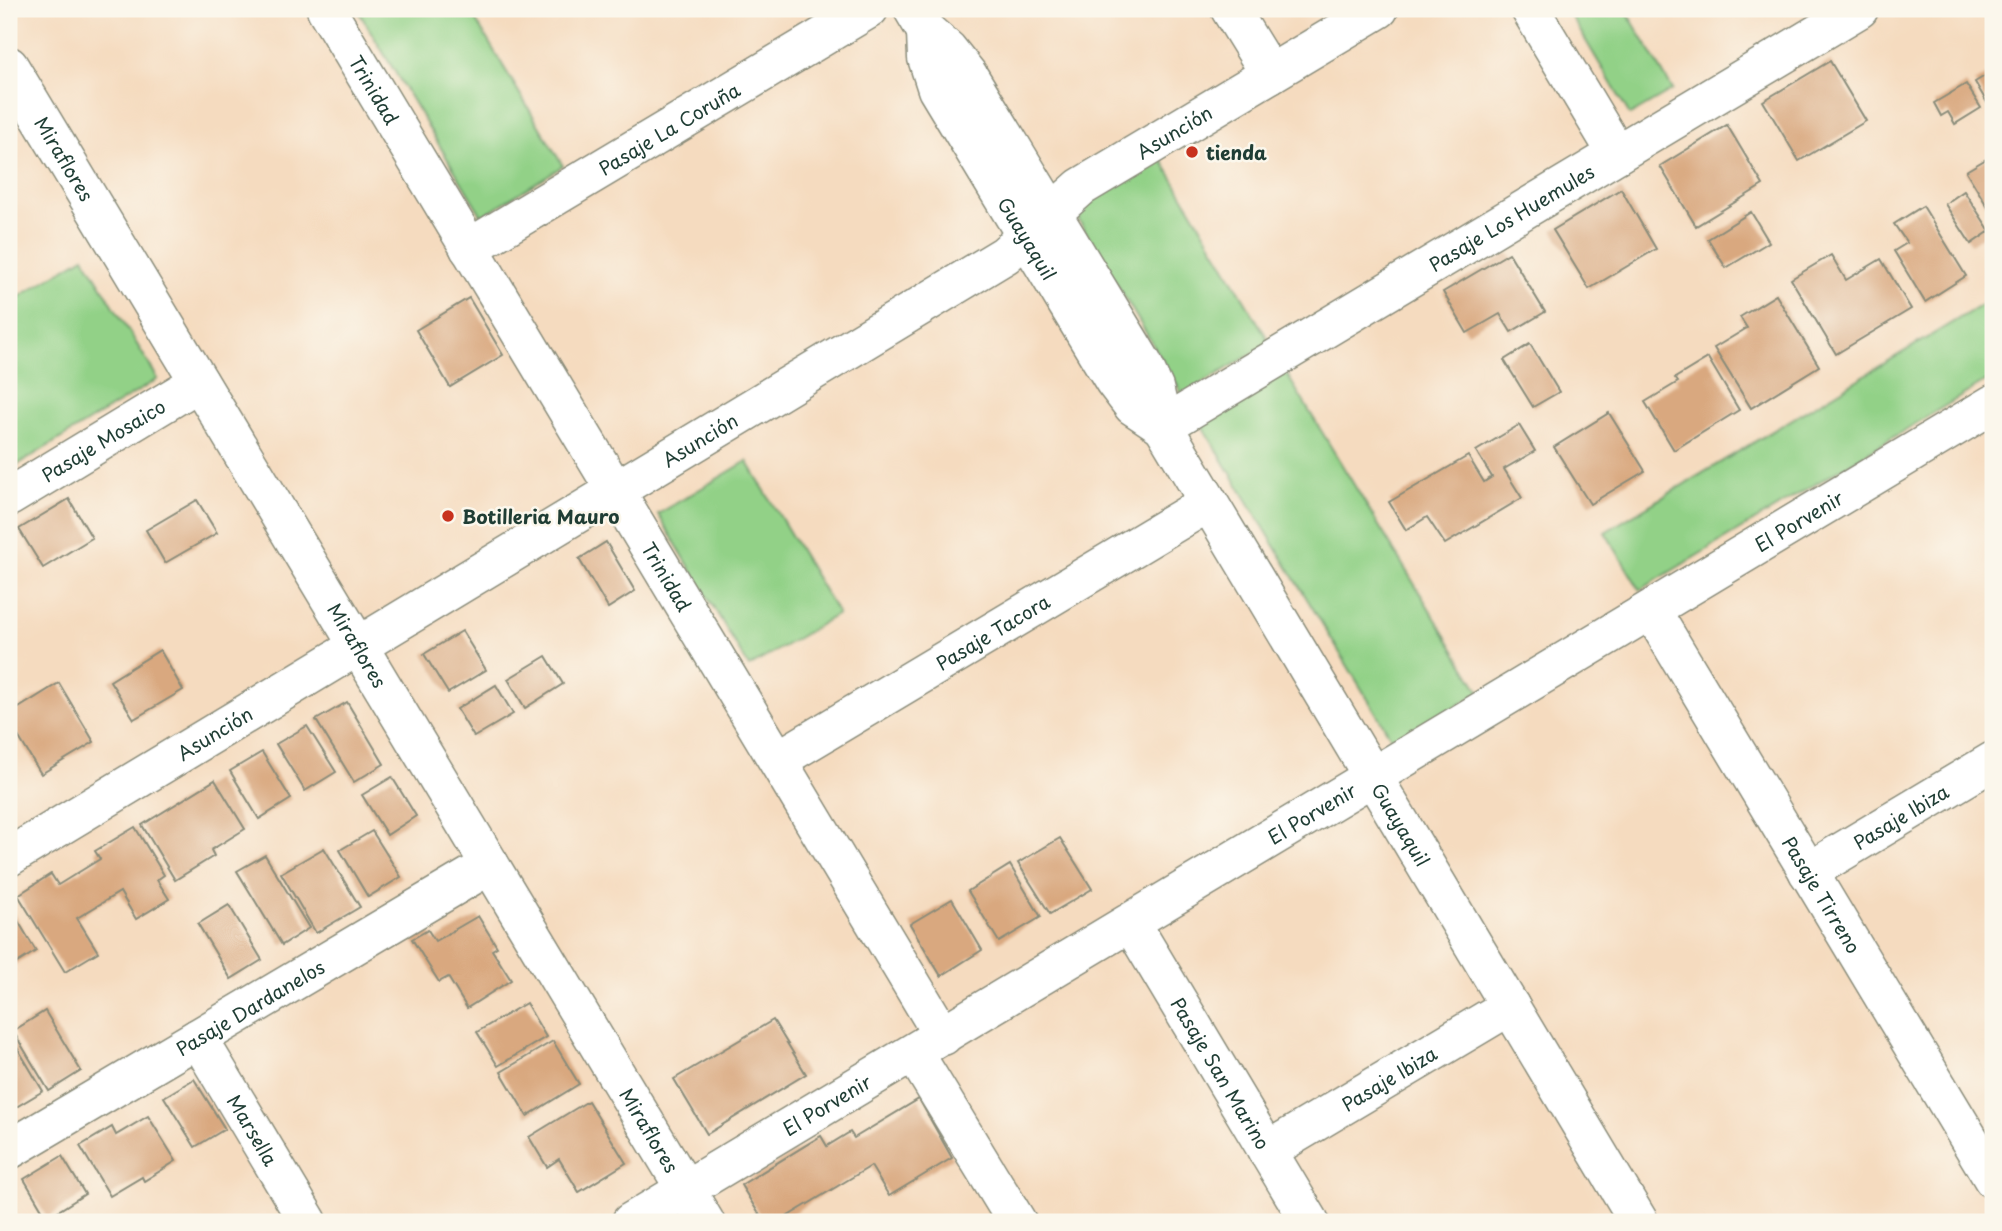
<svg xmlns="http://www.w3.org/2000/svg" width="2002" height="1231" font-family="'Playpen Sans',sans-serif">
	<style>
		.green { fill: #92d187; stroke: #58875e; stroke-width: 2 }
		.building { fill: #d9a87f }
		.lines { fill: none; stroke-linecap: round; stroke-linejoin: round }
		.minor-casing { stroke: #8a8c7a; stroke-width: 41 }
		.minor { stroke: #fff; stroke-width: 38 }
		.poi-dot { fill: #c8321e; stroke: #fbf7ec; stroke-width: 2.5 }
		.labels { text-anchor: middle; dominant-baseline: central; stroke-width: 5; stroke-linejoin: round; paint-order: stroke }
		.street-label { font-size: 19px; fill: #1f3d34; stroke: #fbf7ec }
		.poi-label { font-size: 19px; font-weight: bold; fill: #1f3d34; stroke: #fbf7ec; text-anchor: start }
	</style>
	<rect width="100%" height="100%" fill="#fbf7ec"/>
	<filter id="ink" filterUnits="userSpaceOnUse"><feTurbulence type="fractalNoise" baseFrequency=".0143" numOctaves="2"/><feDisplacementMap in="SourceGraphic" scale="14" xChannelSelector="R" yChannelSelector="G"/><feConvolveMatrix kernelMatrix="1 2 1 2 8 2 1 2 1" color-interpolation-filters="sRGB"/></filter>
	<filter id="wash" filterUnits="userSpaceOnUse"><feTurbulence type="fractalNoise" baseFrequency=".00686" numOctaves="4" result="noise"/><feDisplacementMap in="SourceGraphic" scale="28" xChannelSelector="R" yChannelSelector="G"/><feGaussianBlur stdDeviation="1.57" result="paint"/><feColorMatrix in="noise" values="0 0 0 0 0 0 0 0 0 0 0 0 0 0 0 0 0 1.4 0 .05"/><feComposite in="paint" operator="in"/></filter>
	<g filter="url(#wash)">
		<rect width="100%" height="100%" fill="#f5dbbf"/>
		<g class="green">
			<path d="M357,9H469L563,166L482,216Z"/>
			<path d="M1567,9H1625L1673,90L1630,115Z"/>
			<path d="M1159,155L1270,343L1183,395L1071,207Z"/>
			<path d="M84,257L158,379L9,470V303Z"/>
			<path d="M1993,298V377L1640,590L1605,532Z"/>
			<path d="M1283,368L1480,692L1395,744L1198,419Z"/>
			<path d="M747,461L838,614L749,667L658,514Z"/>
		</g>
		<g id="blocks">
			<g class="building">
				<path d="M1830,61L1866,121L1799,161L1763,101Z"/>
				<path d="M1993,71V104L1989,106L1975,82Z"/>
				<path d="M1966,84L1981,108L1955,124L1948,112L1941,116L1934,103Z"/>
				<path d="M1727,125L1763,185L1696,226L1660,166Z"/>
				<path d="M1993,155V216L1966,171Z"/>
				<path d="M1621,189L1656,249L1589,289L1553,230Z"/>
				<path d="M1964,191L1990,231L1971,244L1945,204Z"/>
				<path d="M1923,206L1966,276L1925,302L1894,251L1907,243L1894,224Z"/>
				<path d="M1751,212L1769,242L1726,268L1708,239Z"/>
				<path d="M1509,253L1545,312L1511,332L1500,314L1467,333L1443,292Z"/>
				<path d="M1831,255L1846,280L1881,259L1911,309L1836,354L1791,279Z"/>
				<path d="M1776,295L1819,366L1751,408L1714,348L1747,328L1740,317Z"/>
				<path d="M469,298L503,355L450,387L416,330Z"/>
				<path d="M1530,344L1559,392L1533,407L1504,360Z"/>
				<path d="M1708,358L1739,410L1674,450L1645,402L1678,382L1675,378Z"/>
				<path d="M1609,413L1645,471L1590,504L1554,447Z"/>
				<path d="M1519,425L1535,451L1504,469L1522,498L1445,544L1427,517L1406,530L1389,502L1468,456L1484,482L1492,477L1476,451Z"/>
				<path d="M69,499L92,538L43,568L19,529Z"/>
				<path d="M197,500L217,533L165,563L146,530Z"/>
				<path d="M606,542L635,591L608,608L579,559Z"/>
				<path d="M462,631L486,670L448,693L424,654Z"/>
				<path d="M160,650L183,690L134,719L110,681Z"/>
				<path d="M546,656L563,684L525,708L508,679Z"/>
				<path d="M59,683L94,742L41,774L9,721V714Z"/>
				<path d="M496,685L513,714L474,737L457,709Z"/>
				<path d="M347,702L384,764L354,782L316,720Z"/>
				<path d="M307,726L336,772L305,791L276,744Z"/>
				<path d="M262,752L291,799L259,819L230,771Z"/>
				<path d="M392,777L416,816L387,835L362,795Z"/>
				<path d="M215,780L245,829L211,850L214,856L175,880L142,825Z"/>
				<path d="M135,827L164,875L157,880L169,899L136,919L120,892L77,918L98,952L65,972L18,895L51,874L58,885L100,859L95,851Z"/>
				<path d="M372,831L401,877L368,897L340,850Z"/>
				<path d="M1060,838L1092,889L1050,914L1018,863Z"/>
				<path d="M324,848L360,907L316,933L281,873Z"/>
				<path d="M265,855L309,928L282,945L237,871Z"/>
				<path d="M1010,865L1041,917L999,942L968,891Z"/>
				<path d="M952,899L982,950L941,976L910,924Z"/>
				<path d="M229,905L262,960L231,979L198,924Z"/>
				<path d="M9,906L36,951L9,968Z"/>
				<path d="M478,916L497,947L492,950L511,980L467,1008L448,977L439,982L412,939L428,930L435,941Z"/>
				<path d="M526,1003L546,1037L498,1066L477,1032Z"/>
				<path d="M45,1011L81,1071L49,1091L13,1031Z"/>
				<path d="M773,1020L806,1074L707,1134L674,1079Z"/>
				<path d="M9,1034L43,1091L11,1110L9,1106Z"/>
				<path d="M553,1041L579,1084L527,1116L501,1072Z"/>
				<path d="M194,1079L225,1129L195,1147L164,1097Z"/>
				<path d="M919,1099L952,1158L889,1196L871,1166L778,1222H764L741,1185L821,1136L827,1146L850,1132L854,1138Z"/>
				<path d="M588,1101L626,1163L579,1192L559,1159L547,1167L529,1137Z"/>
				<path d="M148,1116L176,1161L144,1181L142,1177L110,1196L80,1146L112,1127L116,1135Z"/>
				<path d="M62,1156L85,1194L47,1218L24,1179Z"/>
			</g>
		</g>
	</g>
	<g filter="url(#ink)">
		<use href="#blocks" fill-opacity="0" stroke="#8a8c7a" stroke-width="2"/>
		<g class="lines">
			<defs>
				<g id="minor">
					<path id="s1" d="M326,9L943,1036"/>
					<path id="s2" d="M913,9L926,31L948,50L968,75L1142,362L1154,388L1163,426L1639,1222"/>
					<path d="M1230,9L1270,74"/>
					<path d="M1530,9L1617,154"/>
					<path id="s3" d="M926,31L927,58L937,89L1114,381L1133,406L1163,426"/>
					<path id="s4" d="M9,66L705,1222"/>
					<path id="s5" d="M469,248L869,9"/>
					<path id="s6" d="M1163,426L1859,9"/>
					<path id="s7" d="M9,497L199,382"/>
					<path id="s8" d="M1651,610L1993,1179"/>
					<path id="s9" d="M778,760L1208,503"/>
					<path id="s10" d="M9,857L1005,255L1081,187L1379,9"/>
					<path id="s11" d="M1808,872L1993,761"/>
					<path id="s12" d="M1131,923L1310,1222"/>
					<path id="s13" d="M198,1038L308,1222"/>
					<path d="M914,1053L1017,1222"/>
					<path id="s14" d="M9,1150L490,865"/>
					<path id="s15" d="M1267,1151L1510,1006"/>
					<path id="s16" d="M631,1222L1993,404"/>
				</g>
			</defs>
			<use href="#minor" class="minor-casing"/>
			<use href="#minor" class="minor"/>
		</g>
	</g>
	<g class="poi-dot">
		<circle cx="1192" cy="152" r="7"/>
		<circle cx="448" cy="516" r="7"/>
	</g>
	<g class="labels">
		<g class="street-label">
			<text stroke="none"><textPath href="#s1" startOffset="94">Trinidad</textPath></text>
			<text stroke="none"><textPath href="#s5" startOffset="233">Pasaje La Coruña</textPath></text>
			<text stroke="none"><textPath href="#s10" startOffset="1374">Asunción</textPath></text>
			<text stroke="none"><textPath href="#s4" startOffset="108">Miraflores</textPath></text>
			<text stroke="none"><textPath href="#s6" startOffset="406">Pasaje Los Huemules</textPath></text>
			<text stroke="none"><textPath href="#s3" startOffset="234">Guayaquil</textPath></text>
			<text stroke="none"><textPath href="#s7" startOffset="110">Pasaje Mosaico</textPath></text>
			<text stroke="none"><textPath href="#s10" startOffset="807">Asunción</textPath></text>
			<text stroke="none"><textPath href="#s16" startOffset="1362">El Porvenir</textPath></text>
			<text stroke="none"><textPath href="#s1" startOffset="662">Trinidad</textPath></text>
			<text stroke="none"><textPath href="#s9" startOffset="250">Pasaje Tacora</textPath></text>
			<text stroke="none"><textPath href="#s4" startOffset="676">Miraflores</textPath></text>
			<text stroke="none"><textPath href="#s10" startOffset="240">Asunción</textPath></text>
			<text stroke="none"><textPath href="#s16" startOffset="794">El Porvenir</textPath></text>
			<text stroke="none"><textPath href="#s11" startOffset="108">Pasaje Ibiza</textPath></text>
			<text stroke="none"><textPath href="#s2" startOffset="954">Guayaquil</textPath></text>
			<text stroke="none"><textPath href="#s8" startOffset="332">Pasaje Tirreno</textPath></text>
			<text stroke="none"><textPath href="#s14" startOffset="280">Pasaje Dardanelos</textPath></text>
			<text stroke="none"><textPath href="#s12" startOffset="175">Pasaje San Marino</textPath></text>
			<text stroke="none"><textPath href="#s15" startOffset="142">Pasaje Ibiza</textPath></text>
			<text stroke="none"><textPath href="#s16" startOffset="228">El Porvenir</textPath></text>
			<text stroke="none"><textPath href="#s13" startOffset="107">Marsella</textPath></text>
			<text stroke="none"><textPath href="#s4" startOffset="1242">Miraflores</textPath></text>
		</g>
		<g class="poi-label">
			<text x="1206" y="152">tienda</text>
			<text x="462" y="516">Botilleria Mauro</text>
		</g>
	</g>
	<rect width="2002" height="1231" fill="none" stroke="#fbf7ec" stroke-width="35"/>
</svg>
